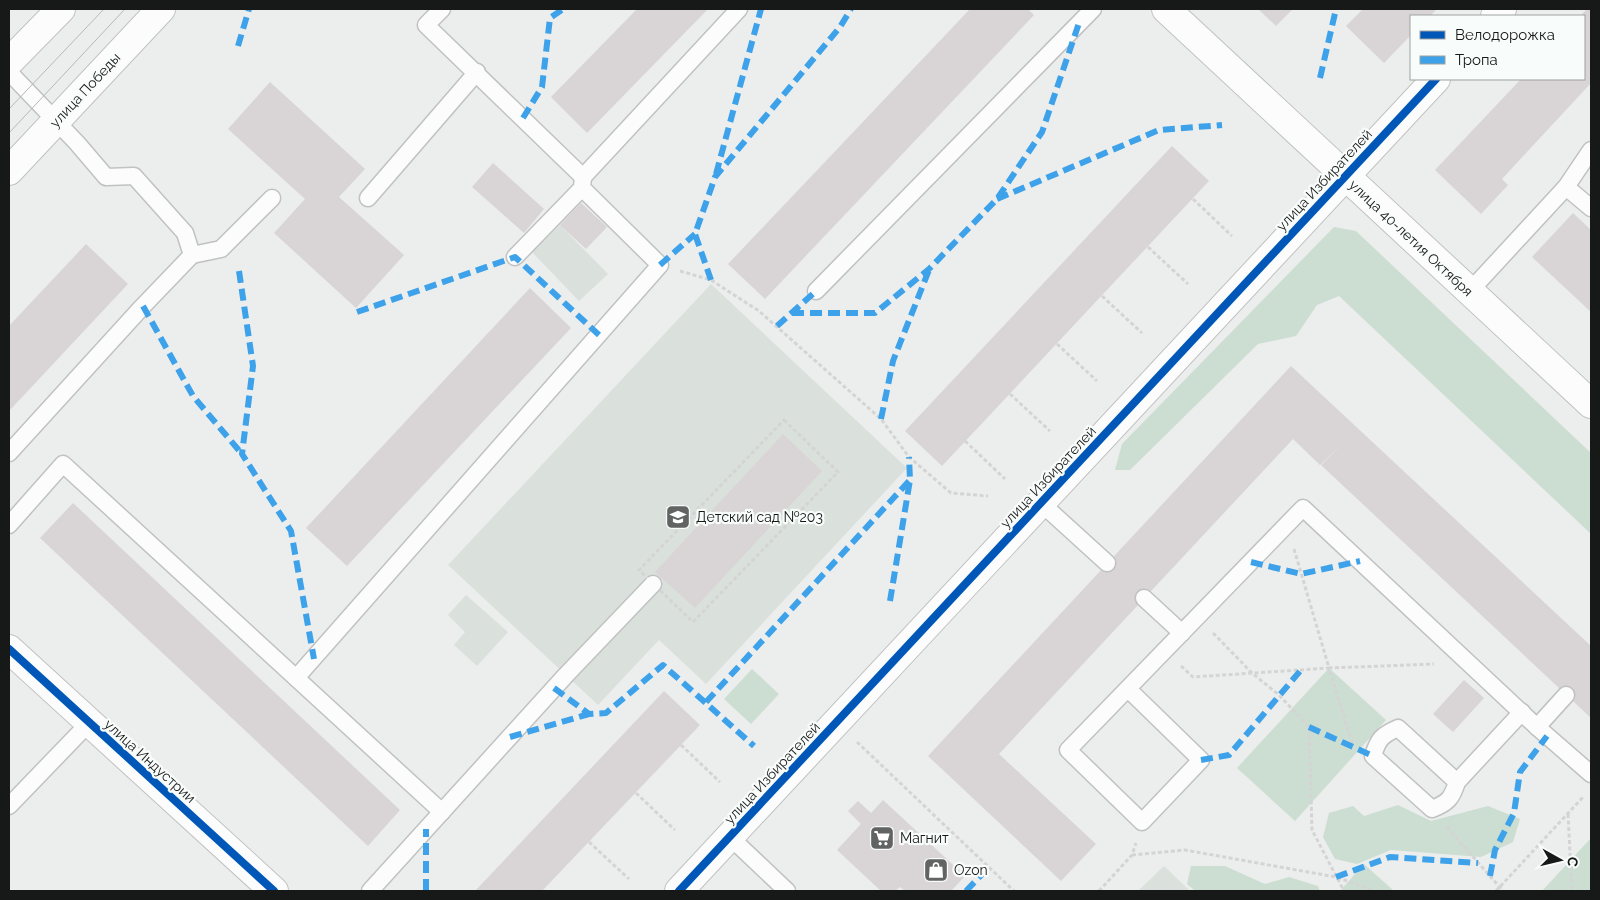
<svg xmlns="http://www.w3.org/2000/svg" width="1600" height="900" font-family="Raleway,sans-serif">
	<style>
		.built { fill: #dae1dc }
		.green { fill: #ccddd2 }
		.building { fill: #d9d4d5 }
		.lines { fill: none; stroke-linecap: round; stroke-linejoin: round }
		.lane-casing { stroke: #c0c2c1; stroke-width: 19 }
		.street-casing { stroke: #c0c2c1; stroke-width: 30 }
		.secondary-casing { stroke: #c0c2c1; stroke-width: 30 }
		.path { stroke: #d4d4d4; stroke-width: 3; stroke-dasharray: 4 2.5; stroke-linecap: butt }
		.lane { stroke: #fcfcfc; stroke-width: 16 }
		.street { stroke: #fcfcfc; stroke-width: 28 }
		.secondary { stroke: #fcfcfc; stroke-width: 28 }
		.tram { stroke: #b8b8b8; stroke-width: 1 }
		.quiet { stroke: #3da2ea; stroke-width: 6; stroke-dasharray: 12 6; stroke-linecap: butt }
		.cycleway-casing { stroke: #f8fcfa; stroke-width: 11 }
		.cycleway { stroke: #0057b8; stroke-width: 8 }
		.labels { text-anchor: middle; dominant-baseline: central; stroke-width: 4.5; stroke-linejoin: round; paint-order: stroke }
		.street-label { font-size: 14px; fill: #171818; stroke: #f8fcfa }
		.poi-label { font-size: 14px; fill: #171818; stroke: #f8fcfa; text-anchor: start }
	</style>
	<rect width="100%" height="100%" fill="#eceeed"/>
	<g class="built">
		<path d="M560,225L608,274L579,301L532,252Z"/>
		<path d="M711,284L907,468L706,684L659,640L598,705L448,565Z"/>
		<path d="M466,595L508,632L477,666L454,645L465,632L448,615Z"/>
		<path d="M1164,866L1190,891H1138Z"/>
	</g>
	<g class="green">
		<path d="M1334,227L1356,231L1591,453V534L1339,296L1317,305L1296,336L1258,344L1130,470H1115L1122,444Z"/>
		<path d="M1329,668L1386,720L1295,821L1237,768Z"/>
		<path d="M752,669L779,694L751,724L724,699Z"/>
		<path d="M1398,805L1431,821L1488,806L1520,819L1513,842L1481,857L1391,850L1357,864L1335,859L1323,837L1329,813L1353,806L1364,816Z"/>
		<path d="M1591,838V891H1542Z"/>
		<path d="M1364,864L1394,891H1340Z"/>
		<path d="M1191,866H1225L1265,884L1289,877L1318,886L1320,891H1195L1187,884Z"/>
	</g>
	<g class="building">
		<path d="M637,9H708L587,133L551,97Z"/>
		<path d="M970,9H1028L1034,15L765,299L728,264Z"/>
		<path d="M1258,9H1293L1276,26Z"/>
		<path d="M1363,9H1437L1430,16H1411V35L1384,63L1346,26Z"/>
		<path d="M1587,9H1591V83L1502,179L1508,185L1481,214L1435,170L1521,79H1584V16H1580Z"/>
		<path d="M270,82L365,169L339,197L404,255L356,308L274,233L305,199L228,129Z"/>
		<path d="M1172,146L1209,181L942,466L905,431Z"/>
		<path d="M493,163L544,209L524,233L472,187Z"/>
		<path d="M581,203L607,227L586,249L560,225Z"/>
		<path d="M1573,213L1591,230V312L1532,257Z"/>
		<path d="M86,244L128,284L9,411V326Z"/>
		<path d="M530,288L571,328L347,566L306,528Z"/>
		<path d="M1291,366L1591,646V718L1321,465L1343,443L1320,465L1293,439L999,754L1096,844L1061,881L928,756Z"/>
		<path d="M783,434L822,471L695,608L655,572Z"/>
		<path d="M73,503L400,810L368,846L40,538Z"/>
		<path d="M1464,680L1484,698L1453,732L1433,714Z"/>
		<path d="M664,691L700,725L681,745L542,891H475Z"/>
		<path d="M883,800L965,876L951,891H905L900,887L895,891H881L837,850L861,824L848,811L858,801L871,813Z"/>
	</g>
	<g class="lines">
		<defs>
			<g id="lane">
				<path d="M442,9L426,25L583,177L739,9"/>
				<path d="M9,72L77,143L106,177L134,176L185,233L192,255"/>
				<path d="M1566,187L1591,208"/>
				<path d="M368,198L477,72"/>
				<path d="M515,257L582,188L583,177"/>
				<path d="M816,291L1093,9"/>
				<path d="M1469,292L1566,187L1591,150"/>
				<path d="M9,453L143,306L192,255L221,249L272,198"/>
				<path d="M1041,503L1107,563"/>
				<path d="M9,525L63,464L442,812"/>
				<path d="M1144,598L1182,633"/>
				<path d="M296,678L660,265L582,188"/>
				<path d="M1128,689L1201,760L1142,822L1068,750L1303,508L1537,727L1591,774"/>
				<path d="M1537,727L1566,695"/>
				<path d="M1398,728L1457,782C1452,798 1448,803 1432,809L1373,756C1378,739 1382,735 1398,728Z"/>
				<path d="M1457,782L1522,712"/>
				<path d="M9,806L89,723"/>
				<path d="M730,837L787,891"/>
				<path d="M370,891L566,675L653,584"/>
			</g>
			<g id="street">
				<path d="M1495,16L1502,9"/>
				<path d="M679,891L1436,79"/>
			</g>
			<g id="secondary">
				<path d="M1166,9L1591,404"/>
				<path d="M9,62L61,9"/>
				<path d="M9,171L161,9"/>
				<path d="M9,649L274,891"/>
			</g>
		</defs>
		<use href="#lane" class="lane-casing"/>
		<use href="#street" class="street-casing"/>
		<use href="#secondary" class="secondary-casing"/>
		<g class="path">
			<path d="M1193,199L1232,236"/>
			<path d="M1148,247L1188,284"/>
			<path d="M680,271L711,280L759,311L881,419L909,457L951,493L988,496"/>
			<path d="M1102,296L1142,333"/>
			<path d="M1057,344L1097,381"/>
			<path d="M1010,394L1050,431"/>
			<path d="M784,420L838,472L693,622L639,570Z"/>
			<path d="M965,441L1005,479"/>
			<path d="M1294,549L1329,668L1434,664"/>
			<path d="M1213,633L1252,673L1279,695L1309,727L1312,830L1344,891"/>
			<path d="M1181,666L1193,677L1329,668L1352,743"/>
			<path d="M857,742L1014,891"/>
			<path d="M681,745L720,782"/>
			<path d="M636,793L675,830"/>
			<path d="M1568,814L1572,891"/>
			<path d="M1447,827L1503,891"/>
			<path d="M589,842L629,879"/>
			<path d="M1132,855L1185,850L1336,877L1375,891"/>
			<path d="M1099,891L1132,855L1136,843"/>
			<path d="M1496,891L1584,796"/>
		</g>
		<use href="#lane" class="lane"/>
		<use href="#street" class="street"/>
		<use href="#secondary" class="secondary"/>
		<g class="tram">
			<path d="M9,109L104,9"/>
			<path d="M9,133L125,9"/>
		</g>
		<g class="quiet">
			<path d="M238,46L249,9"/>
			<path d="M1320,78L1336,9"/>
			<path d="M523,118L542,87L550,18L563,9"/>
			<path d="M716,174L761,9"/>
			<path d="M997,199L1159,130L1222,125"/>
			<path d="M660,265L695,234"/>
			<path d="M239,271L253,366L242,454L291,531L314,659"/>
			<path d="M711,280L695,234L715,177L840,27L851,9"/>
			<path d="M143,306L193,396L242,454"/>
			<path d="M357,312L515,257L599,335"/>
			<path d="M792,313H875L929,269L997,199L1042,132L1079,23"/>
			<path d="M777,326L816,291"/>
			<path d="M881,419L893,361L929,270"/>
			<path d="M1251,562L1301,574L1360,561"/>
			<path d="M890,601L910,480L909,457"/>
			<path d="M554,688L589,714L606,713L663,665L754,746"/>
			<path d="M706,702L910,480"/>
			<path d="M1309,727L1373,756"/>
			<path d="M510,737L589,714"/>
			<path d="M1201,760L1229,755L1301,670"/>
			<path d="M1490,876L1495,850L1514,813L1520,772L1547,736"/>
			<path d="M1336,877L1390,857L1478,863"/>
			<path d="M426,891V829"/>
			<path d="M966,891L989,867"/>
		</g>
		<defs>
			<g id="cycleway">
				<path d="M9,649L274,891"/>
				<path d="M679,891L1436,79"/>
			</g>
		</defs>
		<use href="#cycleway" class="cycleway-casing"/>
		<use href="#cycleway" class="cycleway"/>
	</g>
	<defs>
		<symbol id="school-square" viewBox="-11 -11 22 22"><rect x="-9" y="-9" width="18" height="18" rx="4" fill="#626363" stroke="#f8fcfa"/><path d="M0-5L7-2L0 1L-7-2ZM-4 1L0 2.5L4 1V4Q0 6-4 4Z" fill="#fff"/></symbol>
		<symbol id="supermarket-square" viewBox="-11 -11 22 22"><rect x="-9" y="-9" width="18" height="18" rx="4" fill="#626363" stroke="#f8fcfa"/><path d="M-6-5.5h2.5l.6 2H6L4.5 2H-2.5L-4.4-4H-6ZM-1.5 3.2a1.3 1.3 0 1 0 .1 0ZM3 3.2a1.3 1.3 0 1 0 .1 0Z" fill="#fff"/></symbol>
		<symbol id="shop-square" viewBox="-11 -11 22 22"><rect x="-9" y="-9" width="18" height="18" rx="4" fill="#626363" stroke="#f8fcfa"/><path d="M-5-2.5h2.3a2.7 3.5 0 0 1 5.4 0H5L5.5 6h-11ZM-1.5-2.5h3a1.5 2.3 0 0 0-3 0Z" fill="#fff"/></symbol>
	</defs>
	<g fill-rule="evenodd">
		<use href="#school-square" x="664" y="503" width="28" height="28"/>
		<use href="#supermarket-square" x="868" y="824" width="28" height="28"/>
		<use href="#shop-square" x="922" y="856" width="28" height="28"/>
	</g>
	<g class="labels">
		<g class="street-label">
			<text transform="translate(85 90) rotate(-47)">улица Победы</text>
			<text transform="translate(1324 180) rotate(-47)">улица Избирателей</text>
			<text transform="translate(1411 238) rotate(43)">улица 40-летия Октября</text>
			<text transform="translate(1048 477) rotate(-47)">улица Избирателей</text>
			<text transform="translate(150 761) rotate(42)">улица Индустрии</text>
			<text transform="translate(772 773) rotate(-47)">улица Избирателей</text>
		</g>
		<g class="poi-label">
			<text x="696" y="517">Детский сад №203</text>
			<text x="900" y="838">Магнит</text>
			<text x="954" y="870">Ozon</text>
		</g>
	</g>
	<rect width="1600" height="900" fill="none" stroke="#171818" stroke-width="20"/>
	<rect x="1410" y="15" width="175" height="65" fill="#f8fcfa" stroke="#9ea1a0"/>
	<rect x="1420" y="31" width="25" height="8" fill="#0057b8" stroke="#9ea1a0"/>
	<text x="1455" y="40" font-size="15" fill="#171818">Велодорожка</text>
	<rect x="1420" y="56" width="25" height="8" fill="#3da2ea" stroke="#9ea1a0"/>
	<text x="1455" y="65" font-size="15" fill="#171818">Тропа</text>
	<g transform="translate(1560 860) rotate(98)" stroke="#f8fcfa" stroke-width="4" paint-order="stroke">
	<path d="M0-4L9 19L0 12L-9 19Z" fill="#171818"/>
	<text y="-8" font-size="14" font-weight="bold" text-anchor="middle" fill="#171818">С</text>
	</g>
</svg>
